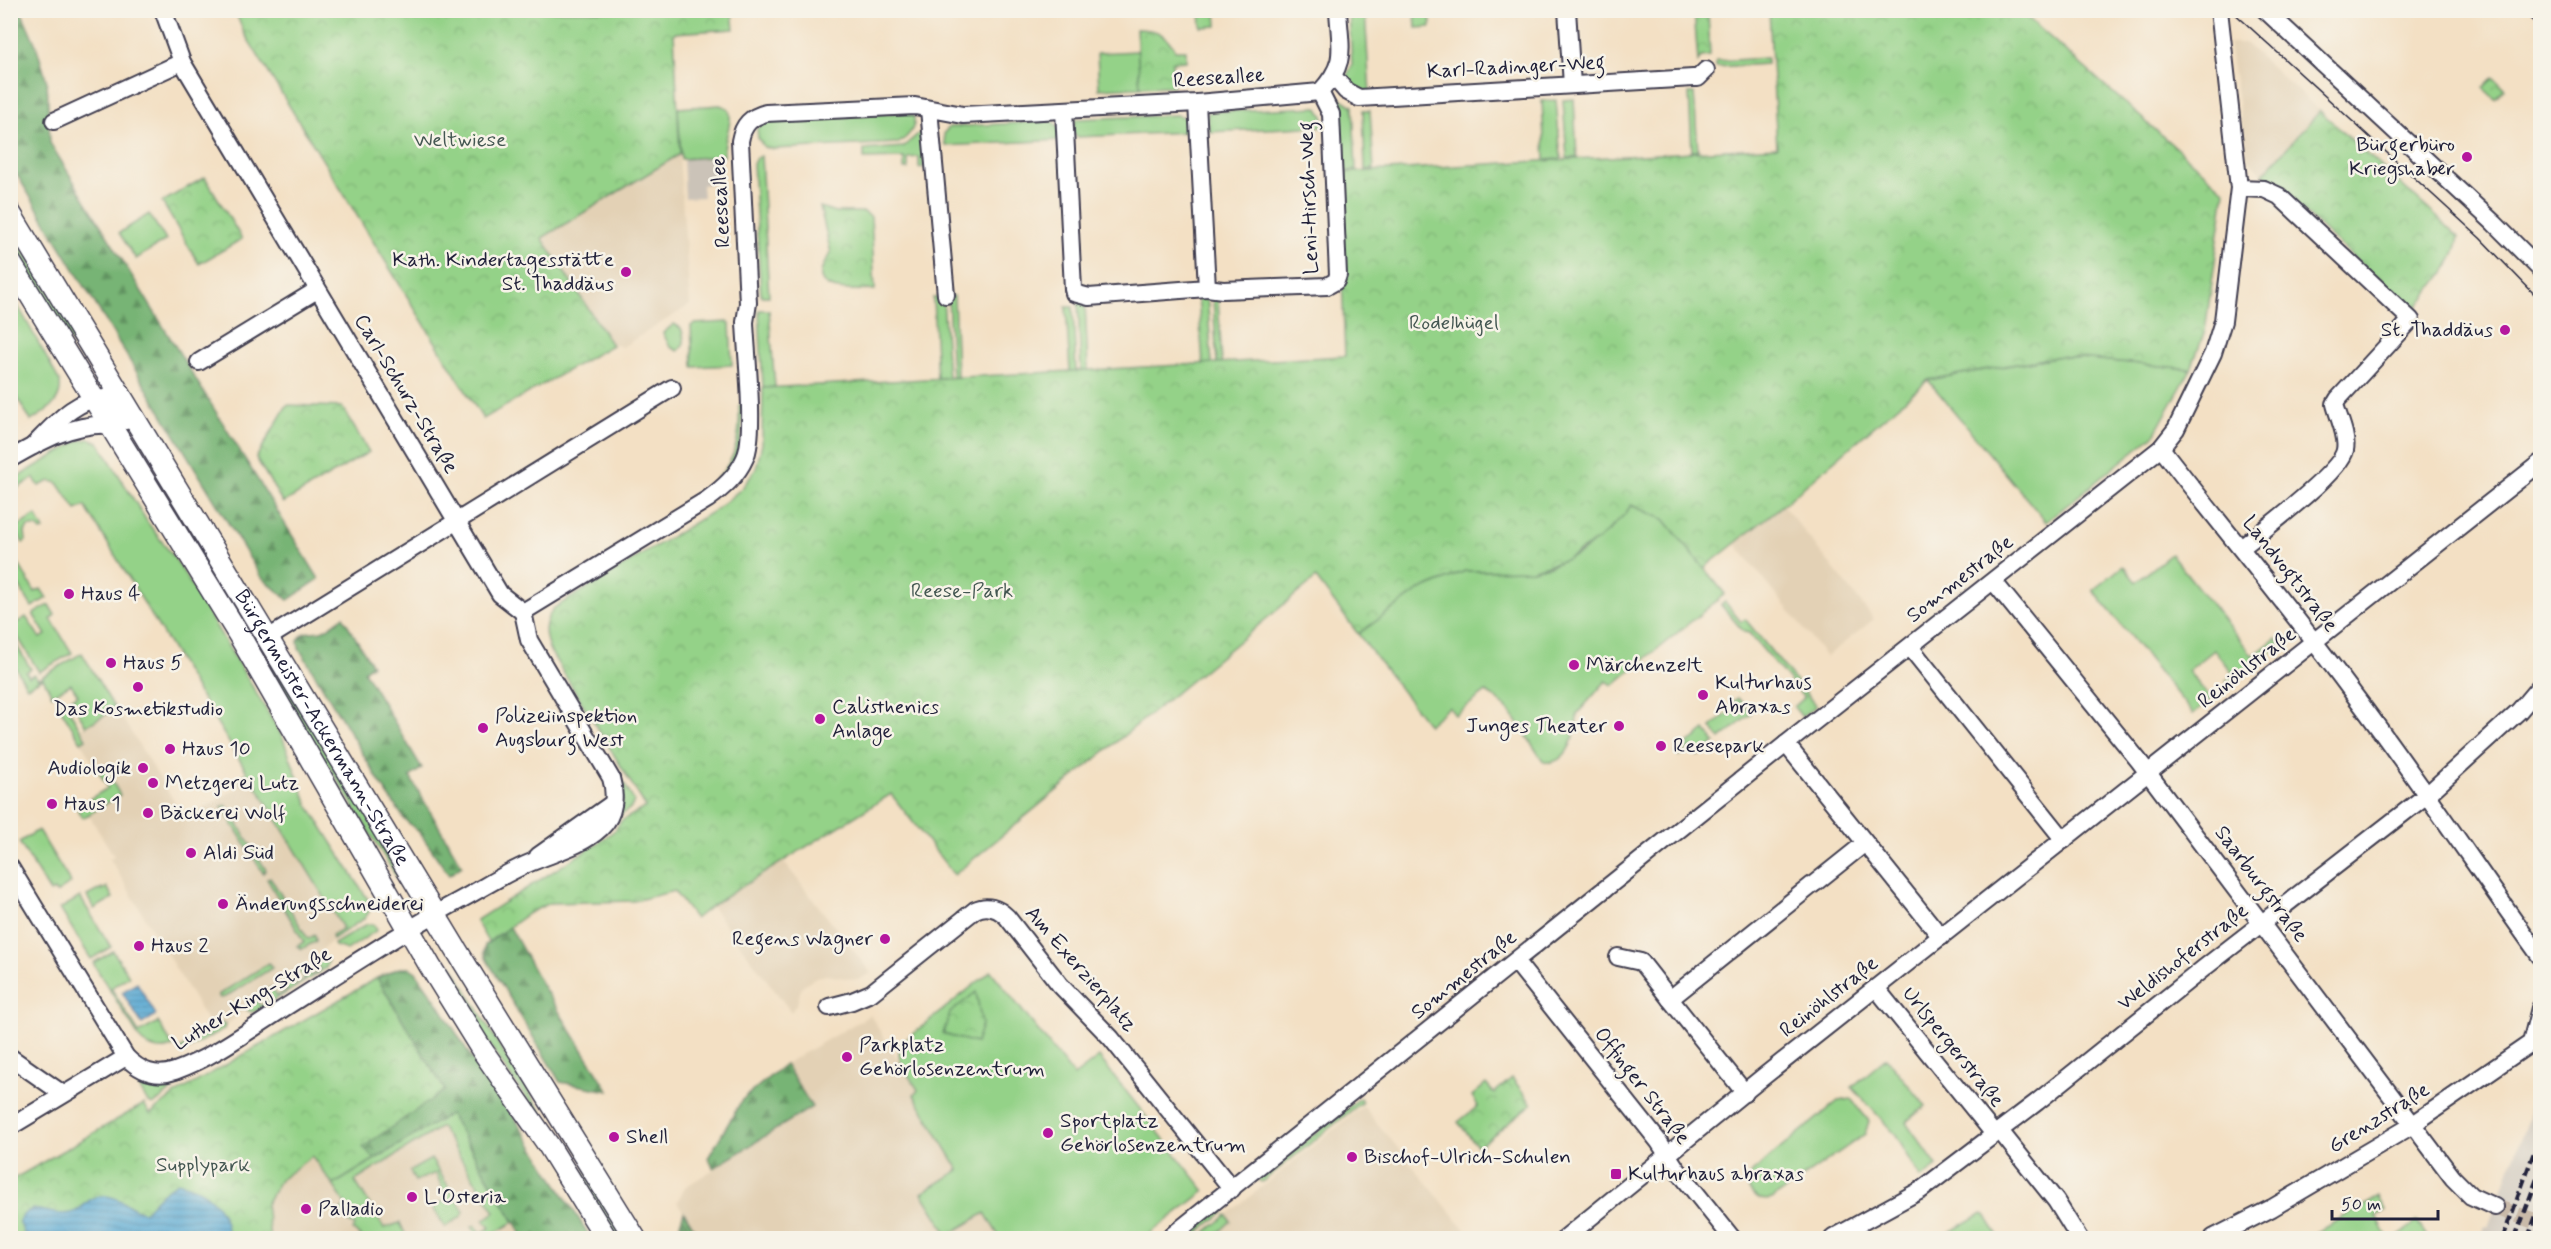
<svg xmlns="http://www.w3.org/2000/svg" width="2551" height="1249" font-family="Mynerve,sans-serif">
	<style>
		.built { fill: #e3d1b5 }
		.industrial { fill: #cbc3b8 }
		.green { fill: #94d288; stroke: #5b7a62; stroke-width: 1.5 }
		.forest { fill: url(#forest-firs); stroke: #4c6b58; stroke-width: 1.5 }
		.park { fill: url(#park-crowns); stroke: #5b7a62; stroke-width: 1.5 }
		.water { fill: url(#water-rules); stroke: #3e6688; stroke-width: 1.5 }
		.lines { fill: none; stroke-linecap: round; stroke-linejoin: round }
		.minor-tunnel { stroke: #c9baa9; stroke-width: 16; stroke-dasharray: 16 8; stroke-linecap: butt }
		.minor-casing { stroke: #413e50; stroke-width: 20 }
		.major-casing { stroke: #413e50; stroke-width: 24 }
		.minor { stroke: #fff; stroke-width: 16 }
		.major { stroke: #fff; stroke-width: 21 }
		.tram { stroke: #22223b; stroke-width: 1.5 }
		.rail { stroke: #22223b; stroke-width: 4.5; stroke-dasharray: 9 4.5; stroke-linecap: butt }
		.poi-dot { fill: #b5179e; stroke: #f7f3e8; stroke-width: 2 }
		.labels { text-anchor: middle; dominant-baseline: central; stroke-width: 5; stroke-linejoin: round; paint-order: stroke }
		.street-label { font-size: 21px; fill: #22223b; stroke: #f7f3e8 }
		.park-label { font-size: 21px; fill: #445752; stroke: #f7f3e8 }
		.poi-label { font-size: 21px; fill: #22223b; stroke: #f7f3e8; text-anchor: start }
	</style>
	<defs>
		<pattern id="forest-firs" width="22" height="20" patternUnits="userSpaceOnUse" patternTransform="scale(1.5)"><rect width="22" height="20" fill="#77b474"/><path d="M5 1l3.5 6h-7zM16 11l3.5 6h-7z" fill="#619260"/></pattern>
		<pattern id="park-crowns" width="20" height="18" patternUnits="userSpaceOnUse" patternTransform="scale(1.5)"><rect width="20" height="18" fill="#94d288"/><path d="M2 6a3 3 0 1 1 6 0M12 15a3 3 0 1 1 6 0" fill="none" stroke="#7fb476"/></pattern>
		<pattern id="water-rules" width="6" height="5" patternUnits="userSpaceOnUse" patternTransform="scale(1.5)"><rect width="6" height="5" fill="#5aaad4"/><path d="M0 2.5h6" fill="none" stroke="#4a8aad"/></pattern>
	</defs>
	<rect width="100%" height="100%" fill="#f7f3e8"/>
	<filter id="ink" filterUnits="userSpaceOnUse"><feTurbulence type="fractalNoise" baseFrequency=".0167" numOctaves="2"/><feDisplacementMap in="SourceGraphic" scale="12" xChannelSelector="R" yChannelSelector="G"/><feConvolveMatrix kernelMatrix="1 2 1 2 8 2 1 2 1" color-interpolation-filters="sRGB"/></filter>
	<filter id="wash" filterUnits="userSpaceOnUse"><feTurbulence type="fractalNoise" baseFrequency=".008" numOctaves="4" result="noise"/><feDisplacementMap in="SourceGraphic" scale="24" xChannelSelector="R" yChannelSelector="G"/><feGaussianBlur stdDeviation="1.35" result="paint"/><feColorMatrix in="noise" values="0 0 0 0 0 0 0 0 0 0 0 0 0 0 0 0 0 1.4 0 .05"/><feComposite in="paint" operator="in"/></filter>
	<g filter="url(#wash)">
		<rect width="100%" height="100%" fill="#f3e0c4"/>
		<g class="built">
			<path d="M2229,43H2245L2320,111L2263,174L2247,158Z"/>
			<path d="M679,155L690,305L622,347L611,343L542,238Z"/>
			<path d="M1783,505L1874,619L1826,657L1735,543Z"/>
			<path d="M116,708L185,819L251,780L345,931L215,1034L110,859L114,856L88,814L105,802L99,792L107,787L75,732Z"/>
			<path d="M783,861L871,973L858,980L827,975L816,977L802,986L797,1003L791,1012L711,906Z"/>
			<path d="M870,1015L917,1090L913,1095L1000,1238H700L677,1202L685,1187L812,1108L785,1064Z"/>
			<path d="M1363,1106L1472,1238H1198Z"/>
			<path d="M450,1113L528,1238H273L268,1228L266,1204L280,1180L312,1156L333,1185Z"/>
		</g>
		<g class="industrial">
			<path d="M717,158L719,183L702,185L703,197L685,198L683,159Z"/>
			<path d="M2540,1085V1238H2480L2484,1226L2488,1227L2529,1118V1108Z"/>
		</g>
		<g class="green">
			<path d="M1349,11H1365L1370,94L1355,90L1346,80L1352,65Z"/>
			<path d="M1415,11H1430L1431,27L1416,28Z"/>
			<path d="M1138,51L1140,87L1099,89L1097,53Z"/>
			<path d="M1767,58V64L1716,67V61Z"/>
			<path d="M1689,93H1694L1698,151H1692Z"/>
			<path d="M1336,95L1353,106L1356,170L1338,173L1331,99Z"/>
			<path d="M1574,99L1577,158H1567L1563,100Z"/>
			<path d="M1556,100L1561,159L1545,160L1542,101Z"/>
			<path d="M720,105L728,108C735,121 722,140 724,156L681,159L678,108Z"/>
			<path d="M1317,107L1323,116L1324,126L1210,132L1207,116L1209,112Z"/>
			<path d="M1363,111H1370L1374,169L1365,170Z"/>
			<path d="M907,112L914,117C916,128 909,136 899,143L773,149L764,147L758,138L757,128L767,121Z"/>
			<path d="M1176,115L1188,118V132L1078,137L1072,132L1076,119Z"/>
			<path d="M1052,121L1058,127L1061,140L945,146L944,133L949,127Z"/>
			<path d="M924,129L930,149H923L924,167L919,168V157L908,158V169H904V158L864,159V150L903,147Z"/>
			<path d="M761,156L769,296H761L753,164L756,158Z"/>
			<path d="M149,214L166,240L136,259L119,233Z"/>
			<path d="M11,229L87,354L81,358L11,243Z"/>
			<path d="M11,293L60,382C63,403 46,411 31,421L11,387Z"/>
			<path d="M1207,294L1212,364H1203L1198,296Z"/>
			<path d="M948,296H954L957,377H952Z"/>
			<path d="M943,297L948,378H937L933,298Z"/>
			<path d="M1213,298H1218L1222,363H1217Z"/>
			<path d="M1078,302H1085L1088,370L1081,371Z"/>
			<path d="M1066,307H1073L1076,371H1070Z"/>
			<path d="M759,310H769L775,387L763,388Z"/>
			<path d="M728,322L730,324L732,365L693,367L691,326L694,324Z"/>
			<path d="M674,324L681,328C684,338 687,344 678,351L670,347L663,333Z"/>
			<path d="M2060,356L2191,369L2154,435L2046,522L1928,380Z"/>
			<path d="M743,404C741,453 742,458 707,494L705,488C735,467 741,440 739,405Z"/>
			<path d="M121,420L203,555L225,581L408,882L402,886L119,422Z"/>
			<path d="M89,439L98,442L101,446L148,523L178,563L282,736L308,805L369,901V912L365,918L333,939L332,935L343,928L252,779L242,784L239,778L247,772L85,506L76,510L58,483L50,481L39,486L34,478L12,491L15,496L11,497V481L78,441Z"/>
			<path d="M1630,505L1664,519L1725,594L1613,685L1606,681L1577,714C1577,733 1568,766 1544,762C1526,738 1513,706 1486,692L1455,715L1449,707L1428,725L1358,634L1418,591L1465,571L1532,570L1550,566L1580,553L1611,529Z"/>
			<path d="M36,515L44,530L41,531L37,527H28L25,532L26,541L23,543L15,528Z"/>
			<path d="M10,535L17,546L11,551L35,592L41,589L47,598L32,607L13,576L11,577Z"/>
			<path d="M2171,554L2253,656L2276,638L2281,644L2229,685L2226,681L2234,675L2214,650L2188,671L2211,699L2193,714L2093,590L2123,566L2136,582Z"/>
			<path d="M1725,602L1741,622L1745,619L1816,706L1802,717L1794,707L1804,698L1749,633L1744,632L1721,605Z"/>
			<path d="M49,605L55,615L51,619L72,653L39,672L11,626L26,617L40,638L46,635L33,614Z"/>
			<path d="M10,635L31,669L26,672L29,677L34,674L38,679L82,653L115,709L86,726L71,699L78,695L71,684L52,695L43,678L27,687L11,660Z"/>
			<path d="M1738,698L1751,714L1720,739L1711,727L1734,708L1731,703Z"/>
			<path d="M65,703L86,739L81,742L59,706Z"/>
			<path d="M1705,730L1715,743L1698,756L1690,747L1679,756L1676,753Z"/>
			<path d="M105,769L120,795L83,818L76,807L108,788L99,772Z"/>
			<path d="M620,776L634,801L631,808L616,818L623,801Z"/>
			<path d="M226,805L266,870L263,873L222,807Z"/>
			<path d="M38,830L71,883L56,893L54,890L50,892L19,842Z"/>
			<path d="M270,877L308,939L315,935L316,941L302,949L297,946L304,942L267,879Z"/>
			<path d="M107,887L113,898L94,909L87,896L102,888L103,890Z"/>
			<path d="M80,897L111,947L91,959L60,909Z"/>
			<path d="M367,924H373L377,930L347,950L335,946L334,944Z"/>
			<path d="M113,951L129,976L111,988L139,1033L158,1022L173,1046C163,1052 151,1049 142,1042L93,963Z"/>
			<path d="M323,957L328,961L326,968L257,1011L251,1012L247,1010V1004L255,997L260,1006L270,1000L265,991L272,987L277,996L287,990L282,981L289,977L295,985L305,979L299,971L305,967L311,975L320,969L315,961Z"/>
			<path d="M269,963L272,968L225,997L220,998L218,995Z"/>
			<path d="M451,964L506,1057L545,1117L570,1149L625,1238H617L550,1129L510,1076L442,969Z"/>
			<path d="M991,971L1074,1076L1099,1057L1205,1191L1144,1238H1000L985,1213L948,1235L922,1193L959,1170L914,1095L918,1090C910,1076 891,1058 903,1042Z"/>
			<path d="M221,1023L225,1025L224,1029L182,1052L180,1049Z"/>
			<path d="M1886,1058L1926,1106L1906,1122L1937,1166L1921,1178L1895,1134L1852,1087Z"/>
			<path d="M182,1079V1082L153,1105L147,1101L135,1080C152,1093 165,1088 182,1079Z"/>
			<path d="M1360,1098L1362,1102L1262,1182L1259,1181L1258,1179Z"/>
			<path d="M1851,1099L1869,1121L1865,1134L1772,1199C1754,1203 1742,1188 1752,1172L1838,1101Z"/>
			<path d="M450,1113L514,1222L486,1238H473L478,1235L472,1227L475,1225L481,1233L490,1228L484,1220L495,1212L441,1127L355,1181L384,1228L400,1223L407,1238H360L361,1236L353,1230L355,1226L338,1214L346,1205L333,1185Z"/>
			<path d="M431,1159L464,1211L462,1216L445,1227L432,1206L447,1200L436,1173L415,1181L410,1171Z"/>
			<path d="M2379,1197L2386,1210L2376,1216L2388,1238H2330L2328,1236L2318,1238L2315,1233Z"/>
			<path d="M1221,1208L1224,1212L1191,1238H1183Z"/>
			<path d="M1981,1214L1985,1215L1999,1238H1939Z"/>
			<path d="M1227,1215L1231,1221L1213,1238H1198Z"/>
			<path d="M2417,1222L2428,1238H2395Z"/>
		</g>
		<g class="forest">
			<path d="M11,11H21L36,45L47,82L50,143L319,579L288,600L261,577L11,165Z"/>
			<path d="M343,617L372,665L364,671L422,768L410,777L462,866L449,875L420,833L405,820L379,781L299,648L298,640C306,629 310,633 321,631C328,629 337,621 343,617Z"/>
			<path d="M510,927L544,988L609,1091L560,1082L487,960L484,953L485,945Z"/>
			<path d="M399,968H410L416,972L437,1002L475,1063L513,1115L591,1238H524L450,1114L375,1159L362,1147L445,1090L377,978Z"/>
			<path d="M785,1064L812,1107L714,1168L708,1158L742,1100Z"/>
			<path d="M684,1212L700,1238H675Z"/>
		</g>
		<g class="park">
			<path d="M235,11H732L734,29L674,33L680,154L542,238L612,345L483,419L244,33Z"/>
			<path d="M1200,11H1216L1217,26L1201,27Z"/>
			<path d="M1694,11H1708L1710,56L1701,57L1698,62Z"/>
			<path d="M1769,11H2020L2225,191L2205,331L2191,369L2060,356L1928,380L1783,505L1704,568L1664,519L1631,505L1626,513L1598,540L1567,559L1532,570L1465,571L1418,591L1358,634L1316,578L954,875L891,794L711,906L695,919L674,891L634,901L550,903L529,913L488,942L476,921L478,919L598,843L615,830L621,821L646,807L550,651C543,634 543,622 554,608L717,509L742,488L756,469L762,444L763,388L1345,356L1338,173L1777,147Z"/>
			<path d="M1136,29C1155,29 1165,32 1175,50H1186V61L1172,62L1173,86L1140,87Z"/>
			<path d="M2493,77L2505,89L2495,99L2483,88Z"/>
			<path d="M2320,111L2459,237C2454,266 2431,290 2412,312L2263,174Z"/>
			<path d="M205,177L242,239L199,264L162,202Z"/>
			<path d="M820,207L835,212H864L871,217L875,290C847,290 800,295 831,253Z"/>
			<path d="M287,405L342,407L369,452L283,503L256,458Z"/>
			<path d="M377,978L445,1090L363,1147L375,1159L333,1185L312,1156L280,1180L266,1204L270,1238H11L10,1181L144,1104L150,1114L175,1094Z"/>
			<path d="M976,992L982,1024L976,1043L943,1034L950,1013Z"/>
			<path d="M1512,1078L1532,1104L1478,1147L1458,1122L1478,1106L1472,1096L1486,1084L1494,1093Z"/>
		</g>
		<g class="water">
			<path d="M137,983L156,1015L142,1024L122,992Z"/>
			<path d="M177,1182C204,1187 229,1209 227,1238H30L24,1233L19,1221L24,1214L32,1209C44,1210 62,1217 74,1212C88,1206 87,1195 106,1196C121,1197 129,1209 144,1212L161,1194Z"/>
		</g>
	</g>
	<g filter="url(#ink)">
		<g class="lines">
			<path class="minor-tunnel" d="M2495,1207L2540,1223"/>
			<defs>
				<g id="minor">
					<path d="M163,10L182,62L500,594L523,612"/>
					<path d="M1567,10L1572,85"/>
					<path d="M2265,10L2494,223L2540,269"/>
					<path d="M2534,10L2540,15"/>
					<path d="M1334,77L1346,91L1359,98L1693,78H1698L1706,70"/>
					<path d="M929,109L946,295"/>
					<path d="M1064,110L1073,289L1074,293L1089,297L1207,288L1197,103"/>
					<path d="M54,121L182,62"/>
					<path d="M2239,188L2264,189L2279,196L2411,320L2338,399L2335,404C2338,417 2348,436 2345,450C2341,472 2261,532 2241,548"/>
					<path d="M1207,288L1223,290L1327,286L1336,281L1338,275L1331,114L1320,92"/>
					<path d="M199,362L317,290"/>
					<path d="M33,446C53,426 77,396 108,398L126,421"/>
					<path d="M2161,448C2225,531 2293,611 2355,696C2419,781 2478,870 2540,956"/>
					<path d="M10,459C41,441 75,422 111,425"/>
					<path d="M1994,582L2139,761L2453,1178L2471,1196L2495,1207"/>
					<path d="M268,638L672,388"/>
					<path d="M1910,647L2064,840"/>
					<path d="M1786,744L1941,937"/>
					<path d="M538,856L613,803"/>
					<path d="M10,867L126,1057C140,1071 155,1078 175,1071C212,1058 248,1031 281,1010C341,972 401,932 464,898C486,886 509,871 532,862C556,852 582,846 601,828C615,815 616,795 611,778L529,640L523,612L708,499C723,488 737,476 745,458C756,435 746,352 745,322L748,303L740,141C743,124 751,117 766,113L915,106L963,115L1197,103L1320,92C1348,62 1340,49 1338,10"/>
					<path d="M1815,883L1865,843"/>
					<path d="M1618,957L1641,962L1670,999L1812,885"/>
					<path d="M1516,962L1659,1142L1676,1168L1732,1238"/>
					<path d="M1876,988L1994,1134"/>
					<path d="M1670,999L1745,1093"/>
					<path d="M829,1007L852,1001L871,993L975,910C987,904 998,908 1007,917L1060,985L1111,1038L1232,1189"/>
					<path d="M10,1057L63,1094"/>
					<path d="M10,1127L126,1057"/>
					<path d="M2000,1131L2056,1201L2079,1238"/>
					<path d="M1169,1238L1786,744L2161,448L2176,429L2213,353L2223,321L2239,188L2219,10"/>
					<path d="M1565,1238L1763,1077L2540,463"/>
					<path d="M1833,1238L1921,1190L2037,1102L2204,968L2428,794L2519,711L2540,686"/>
					<path d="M2213,1238L2272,1208L2406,1129L2531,1043L2540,1008"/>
				</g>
				<g id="major">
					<path id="s1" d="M10,213L457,951L635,1238"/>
					<path d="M10,262L239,635L430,966L482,1050L549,1146L606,1238"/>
				</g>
			</defs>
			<use href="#minor" class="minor-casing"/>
			<use href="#major" class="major-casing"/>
			<use href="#minor" class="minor"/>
			<use href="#major" class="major"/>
			<path class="tram" d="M2231,10L2480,238L2540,300"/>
			<g class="rail">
				<path d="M2503,1238L2540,1136"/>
				<path d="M2515,1238L2540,1171"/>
				<path d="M2528,1238L2540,1205"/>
			</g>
		</g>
	</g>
	<g class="poi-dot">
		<circle cx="2467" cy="157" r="6"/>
		<circle cx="626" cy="272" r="6"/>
		<circle cx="2505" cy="330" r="6"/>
		<circle cx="69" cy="594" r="6"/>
		<circle cx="111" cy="663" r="6"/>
		<circle cx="1574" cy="665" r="6"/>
		<circle cx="138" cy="687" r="6"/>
		<circle cx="1703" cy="695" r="6"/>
		<circle cx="820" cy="719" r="6"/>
		<circle cx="1619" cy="726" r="6"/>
		<circle cx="483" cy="728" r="6"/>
		<circle cx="1661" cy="746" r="6"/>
		<circle cx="170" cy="749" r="6"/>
		<circle cx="143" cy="768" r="6"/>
		<circle cx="153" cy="783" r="6"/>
		<circle cx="52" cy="804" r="6"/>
		<circle cx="148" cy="813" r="6"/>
		<circle cx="191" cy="853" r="6"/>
		<circle cx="223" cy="904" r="6"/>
		<circle cx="885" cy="939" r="6"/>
		<circle cx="139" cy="946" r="6"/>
		<circle cx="847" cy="1057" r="6"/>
		<circle cx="1048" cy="1133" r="6"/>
		<circle cx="614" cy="1137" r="6"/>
		<circle cx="1352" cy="1157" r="6"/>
		<rect x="1610" y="1168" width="12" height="12" rx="3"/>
		<circle cx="412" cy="1197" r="6"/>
		<circle cx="306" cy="1209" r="6"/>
	</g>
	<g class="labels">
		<g class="street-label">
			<text transform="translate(1516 67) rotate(-3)">Karl-Radinger-Weg</text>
			<text transform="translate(1219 78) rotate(-4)">Reeseallee</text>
			<text transform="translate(1309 198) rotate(-92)">Leni-Hirsch-Weg</text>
			<text transform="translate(721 202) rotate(-93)">Reeseallee</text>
			<text transform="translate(406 394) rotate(59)">Carl-Schurz-Straße</text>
			<text transform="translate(2290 574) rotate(52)">Landvogtstraße</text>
			<text transform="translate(1960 579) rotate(-38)">Sommestraße</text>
			<text transform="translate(2247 668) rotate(-38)">Reinöhlstraße</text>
			<text stroke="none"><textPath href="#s1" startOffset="602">Bürgermeister-Ackermann-Straße</textPath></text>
			<text transform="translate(2261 884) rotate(53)">Saarburgstraße</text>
			<text transform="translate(2183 957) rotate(-38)">Weldishoferstraße</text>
			<text transform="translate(1081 969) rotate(49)">Am Exerzierplatz</text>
			<text transform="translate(1464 975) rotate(-39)">Sommestraße</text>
			<text transform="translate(1829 997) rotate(-38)">Reinöhlstraße</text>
			<text transform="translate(252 999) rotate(-31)">Luther-King-Straße</text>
			<text transform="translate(1953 1047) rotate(51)">Urlspergerstraße</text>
			<text transform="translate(1642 1086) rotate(52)">Offinger Straße</text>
			<text transform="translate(2379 1118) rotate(-32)">Grenzstraße</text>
		</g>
		<g class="park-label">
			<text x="460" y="140">Weltwiese</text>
			<text x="1454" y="323">Rodelhügel</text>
			<text x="962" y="591">Reese-Park</text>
			<text x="203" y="1165">Supplypark</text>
		</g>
		<g class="poi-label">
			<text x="2455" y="145" text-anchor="end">Bürgerbüro<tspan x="2455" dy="24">Kriegshaber</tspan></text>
			<text x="614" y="260" text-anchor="end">Kath. Kindertagesstätte<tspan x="614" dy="24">St. Thaddäus</tspan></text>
			<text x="2493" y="330" text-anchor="end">St. Thaddäus</text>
			<text x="81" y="594">Haus 4</text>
			<text x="123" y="663">Haus 5</text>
			<text x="1586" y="665">Märchenzelt</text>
			<text x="1715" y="683">Kulturhaus<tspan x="1715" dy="24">Abraxas</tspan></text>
			<text x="832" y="707">Calisthenics<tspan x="832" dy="24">Anlage</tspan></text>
			<text x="138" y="709" text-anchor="middle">Das Kosmetikstudio</text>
			<text x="495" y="716">Polizeiinspektion<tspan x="495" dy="24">Augsburg West</tspan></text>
			<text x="1607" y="726" text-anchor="end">Junges Theater</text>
			<text x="1673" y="746">Reesepark</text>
			<text x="182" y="749">Haus 10</text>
			<text x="131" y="768" text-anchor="end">Audiologik</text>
			<text x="165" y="783">Metzgerei Lutz</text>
			<text x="64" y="804">Haus 1</text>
			<text x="160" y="813">Bäckerei Wolf</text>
			<text x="203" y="853">Aldi Süd</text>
			<text x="235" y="904">Änderungsschneiderei</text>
			<text x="873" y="939" text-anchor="end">Regens Wagner</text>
			<text x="151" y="946">Haus 2</text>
			<text x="859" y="1045">Parkplatz<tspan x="859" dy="24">Gehörlosenzentrum</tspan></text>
			<text x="1060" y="1121">Sportplatz<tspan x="1060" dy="24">Gehörlosenzentrum</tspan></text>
			<text x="626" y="1137">Shell</text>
			<text x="1364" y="1157">Bischof-Ulrich-Schulen</text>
			<text x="1628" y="1174">Kulturhaus abraxas</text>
			<text x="424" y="1197">L'Osteria</text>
			<text x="318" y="1209">Palladio</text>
		</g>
	</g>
	<rect width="2551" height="1249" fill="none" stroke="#f7f3e8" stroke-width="36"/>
	<path d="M2332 1210v9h106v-9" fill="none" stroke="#22223b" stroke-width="3"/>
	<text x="2341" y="1210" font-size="18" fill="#22223b" stroke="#f7f3e8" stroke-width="4.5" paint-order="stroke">50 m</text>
</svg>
